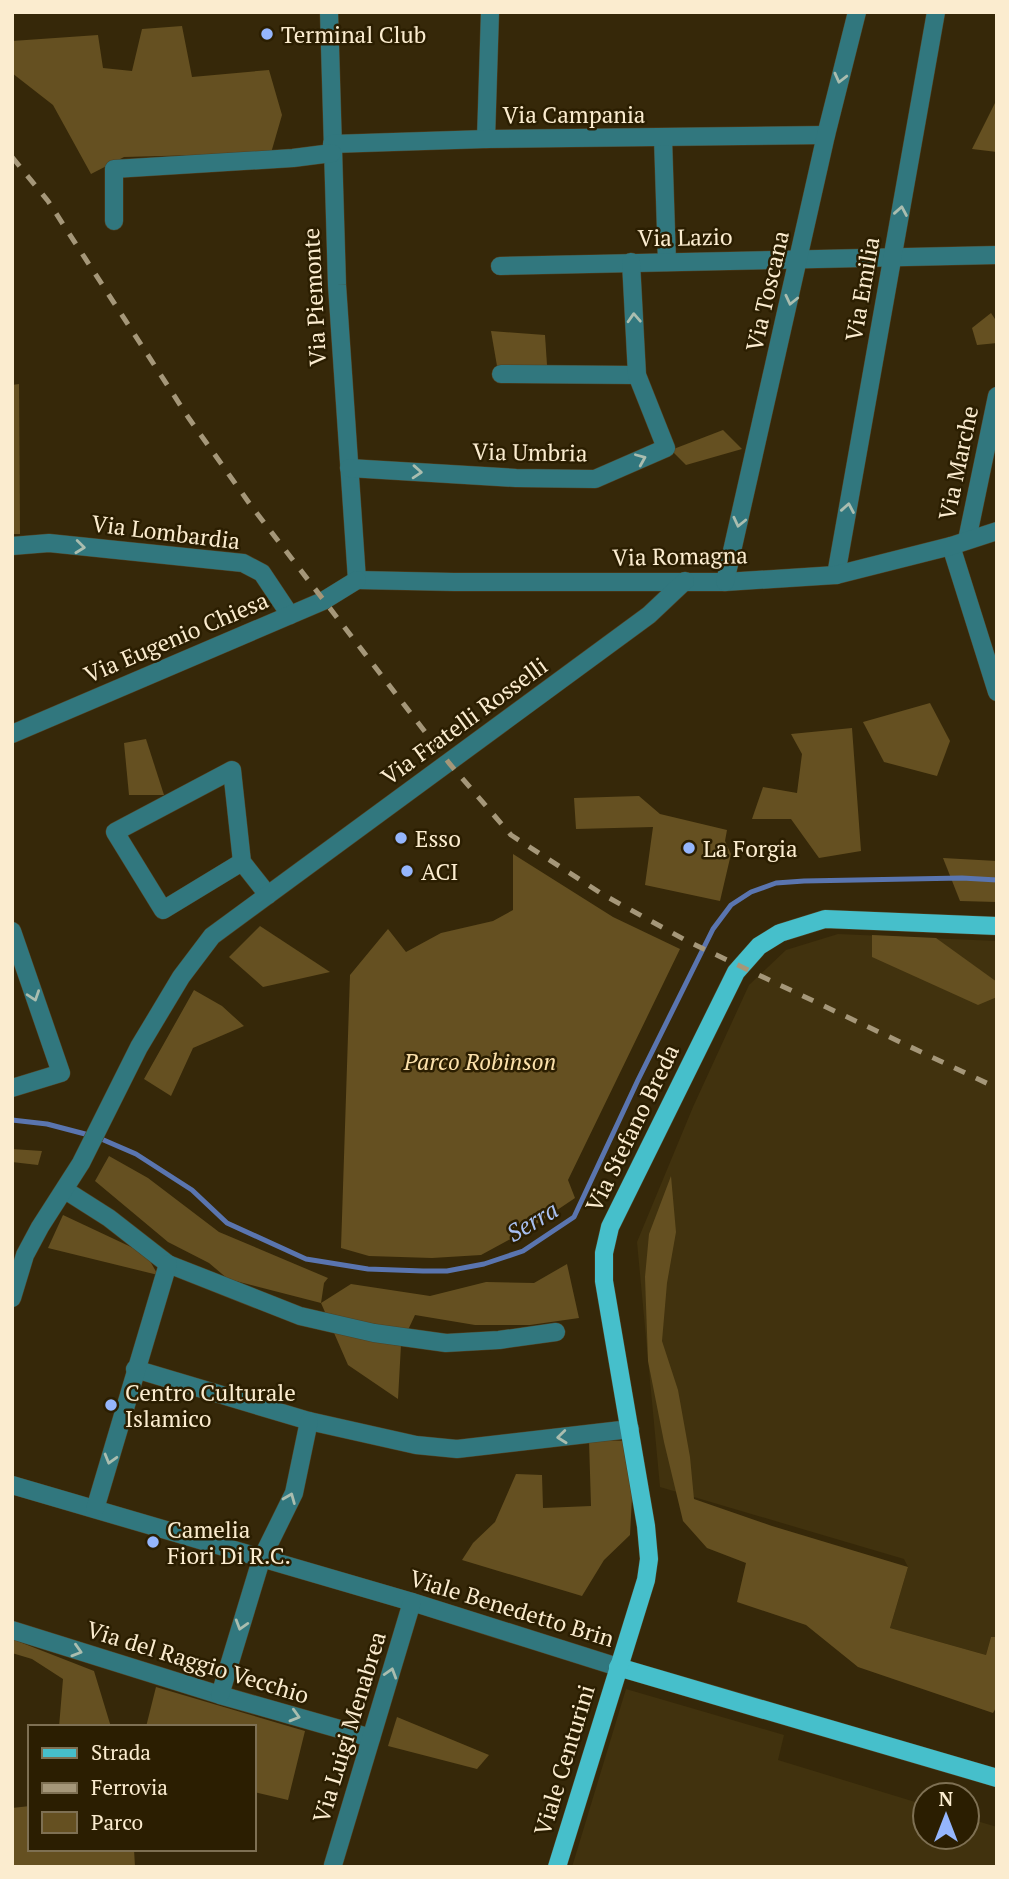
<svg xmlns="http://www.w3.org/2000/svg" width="1009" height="1879" font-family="'PT Serif',serif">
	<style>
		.built { fill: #41320e }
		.green { fill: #655021 }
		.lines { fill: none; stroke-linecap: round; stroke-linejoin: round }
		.stream { stroke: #5a75af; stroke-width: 5 }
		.minor-casing { stroke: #524325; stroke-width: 19 }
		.major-casing { stroke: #524325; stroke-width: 19 }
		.minor { stroke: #31777e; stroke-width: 18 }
		.major { stroke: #46bfcb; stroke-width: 18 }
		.rail { stroke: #a59779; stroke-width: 5; stroke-dasharray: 12 12; stroke-linecap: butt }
		.oneway { stroke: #aabdaf }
		.poi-dot { fill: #95b6fd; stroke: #2b1e01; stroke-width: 2.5 }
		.labels { text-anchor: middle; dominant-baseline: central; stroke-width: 5; stroke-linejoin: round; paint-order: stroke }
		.poi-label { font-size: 23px; fill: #fbeccf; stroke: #2b1e01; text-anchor: start }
		.street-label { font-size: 23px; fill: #fbeccf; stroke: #2b1e01 }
		.park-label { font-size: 23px; font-style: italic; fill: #fce1ab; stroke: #2b1e01 }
		.water-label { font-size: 24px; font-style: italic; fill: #a8c0f2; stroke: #2b1e01 }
	</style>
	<rect width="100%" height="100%" fill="#362809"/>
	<g class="built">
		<path d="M838,934L997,941V1637H991L986,1655L890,1628L908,1567L904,1559L660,1487L637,1242L693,1107L749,985L786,950Z"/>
		<path d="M626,1689L784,1735L778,1760L925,1805V1837H967V1818L997,1827V1867H572Z"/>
	</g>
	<g class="green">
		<path d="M182,26L192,77L269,70L282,115L271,153L124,157L91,174L53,105L12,73V41L98,35L103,68L132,71L142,29Z"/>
		<path d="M997,99V152L972,149Z"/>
		<path d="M991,313L997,322V343L977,345L972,328Z"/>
		<path d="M491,331L545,335L547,365L497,366Z"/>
		<path d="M19,384L20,534H12V385Z"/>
		<path d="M723,430L742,449L686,465L671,450Z"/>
		<path d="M930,703L950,741L937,776L884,762L863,722Z"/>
		<path d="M852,728L861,851L819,858L791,819H752L763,787L797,793L802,754L791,734Z"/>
		<path d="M146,739L164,795H129L124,743Z"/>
		<path d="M639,796L660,814L727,830L725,841L731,854L720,901L645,885L653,827L576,829L574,798Z"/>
		<path d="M513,854L613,917L680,949L568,1180L575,1198L529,1229L481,1255L432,1258L369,1256L341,1248L350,975L388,929L406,952L441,933L493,921L513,910Z"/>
		<path d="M943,858L997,861V902L960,901Z"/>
		<path d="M260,926L330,972L263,987L229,957Z"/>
		<path d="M872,935L936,938L997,982V997L978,1005L872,957Z"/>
		<path d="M194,990L222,1006L244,1026L193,1048L171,1096L144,1079Z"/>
		<path d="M12,1149L42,1151L38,1165L12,1162Z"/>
		<path d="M109,1156L148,1178L219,1232L328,1278L324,1283L321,1303L351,1284L430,1296L486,1282L534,1283L567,1264L579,1318L530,1325H475L415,1315L401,1345L398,1399L348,1365L321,1303L228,1279L209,1263L168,1242L95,1181Z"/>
		<path d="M671,1176L676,1232L667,1283L662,1341L678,1390L690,1457L694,1499L772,1526L908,1567L890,1628L986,1655L991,1637H997V1706L993,1713L858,1667L806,1625L737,1602L746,1563L707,1548L683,1521L664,1442L648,1361L645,1277L649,1234Z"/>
		<path d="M63,1215L146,1254L158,1275L48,1248Z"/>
		<path d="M589,1440L635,1441L630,1535L604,1560L582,1596L462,1560L473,1543L495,1522L516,1474L542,1475L543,1508L591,1506Z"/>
		<path d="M12,1639L94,1671L111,1727H59L63,1679L32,1659L12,1653Z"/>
		<path d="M156,1687L305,1731L288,1800L254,1792V1727H146Z"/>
		<path d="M397,1717L489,1755L477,1769L388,1746Z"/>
		<path d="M30,1806V1849H134L135,1867H12V1808Z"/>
	</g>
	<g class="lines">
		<g class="stream">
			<path d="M12,1120L47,1124L89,1135"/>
			<path d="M99,1138L136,1154L192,1190L227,1223L306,1259L368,1269L423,1271H447L484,1264L523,1251L574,1217L638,1080L713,929L731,905L751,892L776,883L804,881L962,878L997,880"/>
		</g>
		<defs>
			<g id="minor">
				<path d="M329,12L337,285L357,580"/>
				<path d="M663,138L667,262"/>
				<path d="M486,139L490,12"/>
				<path d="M332,144L486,139L826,135"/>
				<path d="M114,221V169L293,158L332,153"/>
				<path d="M500,266L997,255"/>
				<path d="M501,374L637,375"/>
				<path d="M349,468L516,478L595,479L666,448L637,375L631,262"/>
				<path d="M967,540L997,396"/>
				<path d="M12,546L49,543L243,563L262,573L290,615"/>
				<path d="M951,546L997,692"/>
				<path d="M836,575L936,12"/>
				<path d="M357,580L454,582H725L836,575L951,546L997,531"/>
				<path d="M725,582L826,135L857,12"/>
				<path d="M12,734L323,601L357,580"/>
				<path d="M242,862L163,910L115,832L232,770L242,862L268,895"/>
				<path d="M12,931L61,1073L12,1088"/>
				<path d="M65,1190L109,1218L168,1264L300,1316L374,1333L446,1343L499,1340L556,1332"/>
				<path d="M12,1298L25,1255L40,1227L81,1163L139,1047L181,977L212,936L649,615L685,581"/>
				<path d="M135,1369L309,1421L416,1445L457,1449L630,1429"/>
				<path d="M12,1485L412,1602L618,1667"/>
				<path d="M95,1509L168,1264"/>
				<path d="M12,1630L220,1695L371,1738"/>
				<path d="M220,1695L261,1560L294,1493L309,1421"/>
				<path d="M333,1865L412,1602"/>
			</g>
			<g id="major">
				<path d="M618,1667L997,1778"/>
				<path d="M557,1867L646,1580L649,1559L646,1526L604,1281V1253L610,1227L736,972L759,946L780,933L825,919L997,926"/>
			</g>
		</defs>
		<use href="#minor" class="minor-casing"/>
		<use href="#major" class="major-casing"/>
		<use href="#minor" class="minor"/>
		<use href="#major" class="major"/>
		<path class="rail" d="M12,157L48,201L188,417L252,507L449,763L511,835L602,894L687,941L997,1088"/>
	</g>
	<defs><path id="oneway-chevron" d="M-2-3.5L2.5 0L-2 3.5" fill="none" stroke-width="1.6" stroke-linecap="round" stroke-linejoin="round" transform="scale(1.75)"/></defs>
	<g class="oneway">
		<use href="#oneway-chevron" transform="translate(840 78) rotate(104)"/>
		<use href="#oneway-chevron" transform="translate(901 211) rotate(-80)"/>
		<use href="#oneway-chevron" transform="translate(791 300) rotate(103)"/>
		<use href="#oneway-chevron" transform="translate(634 318) rotate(-93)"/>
		<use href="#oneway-chevron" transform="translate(641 459) rotate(-23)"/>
		<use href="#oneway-chevron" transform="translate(417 472) rotate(4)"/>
		<use href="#oneway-chevron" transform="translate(848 508) rotate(-80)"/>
		<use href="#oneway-chevron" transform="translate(739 522) rotate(103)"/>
		<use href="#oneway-chevron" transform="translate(80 547) rotate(6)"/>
		<use href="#oneway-chevron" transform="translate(34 996) rotate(71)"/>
		<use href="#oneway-chevron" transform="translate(562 1437) rotate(174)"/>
		<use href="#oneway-chevron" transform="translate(110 1459) rotate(106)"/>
		<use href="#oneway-chevron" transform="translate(290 1498) rotate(-68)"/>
		<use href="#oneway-chevron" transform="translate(241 1625) rotate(107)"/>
		<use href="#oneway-chevron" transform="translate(77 1651) rotate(17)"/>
		<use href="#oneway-chevron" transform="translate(391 1673) rotate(-73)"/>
		<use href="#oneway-chevron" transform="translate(295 1716) rotate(16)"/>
	</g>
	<g class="poi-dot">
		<circle cx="267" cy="34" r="7"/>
		<circle cx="401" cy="838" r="7"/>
		<circle cx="689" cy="848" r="7"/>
		<circle cx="407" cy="871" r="7"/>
		<circle cx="111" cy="1405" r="7"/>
		<circle cx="153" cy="1542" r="7"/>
	</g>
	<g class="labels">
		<g class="poi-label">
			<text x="281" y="34">Terminal Club</text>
			<text x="415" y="838">Esso</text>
			<text x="703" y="848">La Forgia</text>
			<text x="421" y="871">ACI</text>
			<text x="125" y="1392">Centro Culturale<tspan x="125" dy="26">Islamico</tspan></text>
			<text x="167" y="1529">Camelia<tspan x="167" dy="26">Fiori Di R.C.</tspan></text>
		</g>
		<g class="street-label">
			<text x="574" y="114">Via Campania</text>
			<text transform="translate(685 237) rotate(-1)">Via Lazio</text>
			<text transform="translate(862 289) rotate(-80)">Via Emilia</text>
			<text transform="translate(767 291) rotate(-77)">Via Toscana</text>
			<text transform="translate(314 297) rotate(-93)">Via Piemonte</text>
			<text transform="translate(530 452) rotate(1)">Via Umbria</text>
			<text transform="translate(958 463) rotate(-78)">Via Marche</text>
			<text transform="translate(166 532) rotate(7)">Via Lombardia</text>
			<text transform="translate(680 556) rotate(-1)">Via Romagna</text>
			<text transform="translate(176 637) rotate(-23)">Via Eugenio Chiesa</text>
			<text transform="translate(464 721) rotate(-36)">Via Fratelli Rosselli</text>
			<text transform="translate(632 1128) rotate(-64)">Via Stefano Breda</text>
			<text transform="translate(512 1608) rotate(17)">Viale Benedetto Brin</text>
			<text transform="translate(198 1662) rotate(17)">Via del Raggio Vecchio</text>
			<text transform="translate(349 1727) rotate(-73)">Via Luigi Menabrea</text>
			<text transform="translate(564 1760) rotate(-73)">Viale Centurini</text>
		</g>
		<g class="park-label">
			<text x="480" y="1061">Parco Robinson</text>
		</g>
		<g class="water-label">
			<text transform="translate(532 1221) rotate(-31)">Serra</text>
		</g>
	</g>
	<rect width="1009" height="1879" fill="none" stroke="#fbeccf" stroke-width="28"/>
	<rect x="28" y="1725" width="228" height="126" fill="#2b1e01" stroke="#7e7053" stroke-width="2"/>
	<rect x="42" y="1748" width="35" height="10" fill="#46bfcb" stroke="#7e7053" stroke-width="2"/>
	<text x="91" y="1760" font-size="21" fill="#fbeccf">Strada</text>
	<rect x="42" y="1783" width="35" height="10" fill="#a59779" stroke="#7e7053" stroke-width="2"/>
	<text x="91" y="1795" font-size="21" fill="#fbeccf">Ferrovia</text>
	<rect x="42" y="1812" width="35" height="21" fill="#655021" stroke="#7e7053" stroke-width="2"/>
	<text x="91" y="1830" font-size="21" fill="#fbeccf">Parco</text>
	<g transform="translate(946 1816)"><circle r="33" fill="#2b1e01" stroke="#7e7053" stroke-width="2"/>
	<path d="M0-5L12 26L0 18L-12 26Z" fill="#95b6fd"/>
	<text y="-10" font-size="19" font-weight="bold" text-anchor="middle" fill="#fbeccf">N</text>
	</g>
</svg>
